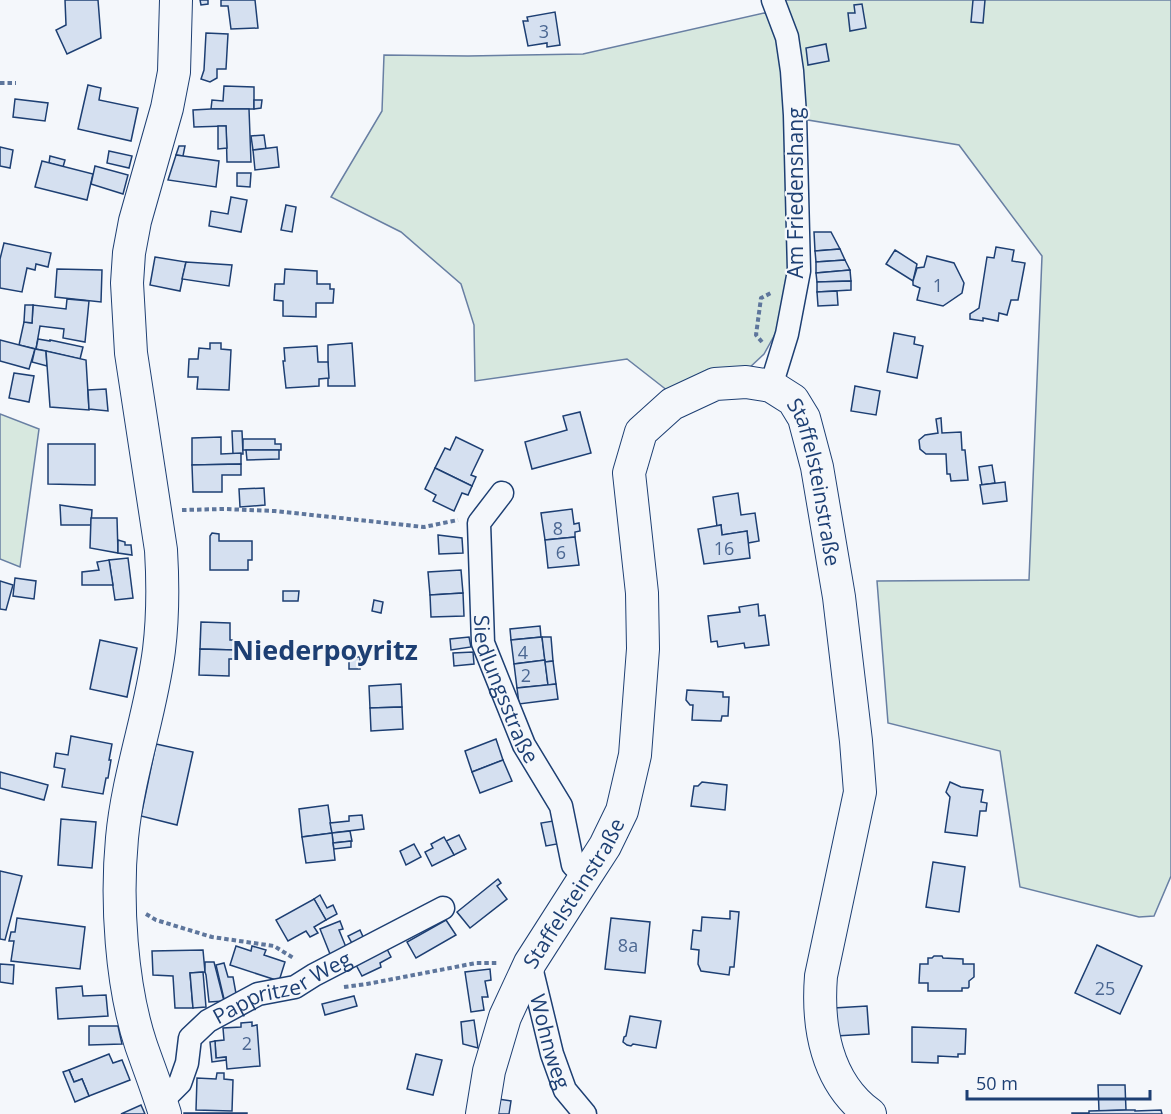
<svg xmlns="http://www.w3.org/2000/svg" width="1171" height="1114" font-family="'Open Sans',sans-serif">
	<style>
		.green { fill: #d7e8df; stroke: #687fa3; stroke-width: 1.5 }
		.building { fill: #d5e0f0; stroke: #1d3f73; stroke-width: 1.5 }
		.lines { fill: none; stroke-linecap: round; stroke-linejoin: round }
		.street-casing { stroke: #1d3f73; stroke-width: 25 }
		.secondary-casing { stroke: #1d3f73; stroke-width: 34 }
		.path { stroke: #5e769c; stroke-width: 4; stroke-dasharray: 4.5 3; stroke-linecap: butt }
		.street { stroke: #f4f7fb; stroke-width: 22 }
		.secondary { stroke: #f4f7fb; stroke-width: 32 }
		.labels { text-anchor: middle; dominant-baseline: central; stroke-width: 4.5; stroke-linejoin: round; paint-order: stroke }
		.number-label { font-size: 18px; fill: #4b6792 }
		.street-label { font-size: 21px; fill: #1d3f73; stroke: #f4f7fb }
		.district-label { font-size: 27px; font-weight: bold; fill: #1d3f73; stroke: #f4f7fb }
	</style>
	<rect width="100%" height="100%" fill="#f4f7fb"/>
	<g class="green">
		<path d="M779,0H1171V876L1154,916L1139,917L1020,887L1000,751L888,723L877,581L1029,580L1042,256L959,145L802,119Z"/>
		<path d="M764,13L769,14L779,39L783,67L791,270L779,327L764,354L748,369L668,391L627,359L475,381L474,325L461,284L401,232L331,197L382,111L384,55L468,56L583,54Z"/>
		<path d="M0,414L39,429L20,567L0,559Z"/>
	</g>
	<g class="building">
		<path d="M65,0H98L101,38L67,54L56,30L66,25Z"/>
		<path d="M200,0H208V4L201,5Z"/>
		<path d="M221,0H255L258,28L231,29L228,6H221Z"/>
		<path d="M973,0H985L983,23L971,22Z"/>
		<path d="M862,4L866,28L850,31L848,13H855L854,5Z"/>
		<path d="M555,12L560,45L547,47V43L528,46L523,21H528L527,17Z"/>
		<path d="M206,33L228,34L226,69H217V78L210,82L201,79L204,70Z"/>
		<path d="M826,44L829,61L808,65L806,48Z"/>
		<path d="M88,85L101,88L99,100L138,108L131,141L78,129Z"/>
		<path d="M224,86L254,87V109H211L212,100L223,101Z"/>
		<path d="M15,99L48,103L45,121L13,117Z"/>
		<path d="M254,100H262L261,108L254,109Z"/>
		<path d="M211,109H249L251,162H227L226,126L194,127L193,110Z"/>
		<path d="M218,126H226L227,148L218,149Z"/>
		<path d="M264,135L266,149L253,150L251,136Z"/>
		<path d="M179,146H185L183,156L176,155Z"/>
		<path d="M0,147L13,150L10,168L0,166Z"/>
		<path d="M277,147L279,167L255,170L253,150Z"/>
		<path d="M109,151L132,156L129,168L107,163Z"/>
		<path d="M176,155L219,161L216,187L168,180Z"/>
		<path d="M50,156L65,160L63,167L49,163Z"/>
		<path d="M42,161L93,174L87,200L35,187Z"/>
		<path d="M95,166L128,175L123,194L91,184Z"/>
		<path d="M237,173H251L250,187L237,186Z"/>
		<path d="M231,197L247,200L241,232L209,226L211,211L228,214Z"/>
		<path d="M286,205L296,207L292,232L281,230Z"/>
		<path d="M814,232H831L840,249L815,251Z"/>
		<path d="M4,243L51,253L48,267L36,264L35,270L27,268L22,292L0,288V259Z"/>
		<path d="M996,247L1014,250L1012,261L1025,263L1018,300H1011L1007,315L999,313L998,321L983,318V321L970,319V314L979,308L987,257L994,258Z"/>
		<path d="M840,249L845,260L816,262L815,251Z"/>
		<path d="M895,250L917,264L913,281L886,264Z"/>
		<path d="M927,256L954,263L964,283L962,293L943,306L917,300L920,288L913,285V281L917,268L924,267Z"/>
		<path d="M155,257L186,262L180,291L150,285Z"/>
		<path d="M845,260L850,270L816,273V262Z"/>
		<path d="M186,262L232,265L229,286L182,279Z"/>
		<path d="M57,269L102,270L101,302L55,297Z"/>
		<path d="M285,269L317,271V284H330V289H334L333,303H316V317L283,316V301L274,300L275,284H284Z"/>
		<path d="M850,270L851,281L817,282L816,273Z"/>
		<path d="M851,281V290L817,292V282Z"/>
		<path d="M837,291L838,305L818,306L817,292Z"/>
		<path d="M67,299L89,301L85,342L63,338L64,329L40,326L36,349L19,345L24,322L32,323L33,305L66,309Z"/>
		<path d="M25,305H33L32,323L24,322Z"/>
		<path d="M894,333L915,337L914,344L923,346L917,378L887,372Z"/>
		<path d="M38,339L50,341V340L83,347L80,359L36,349Z"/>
		<path d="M0,340L35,349L29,369L0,361Z"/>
		<path d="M210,343H221V349L231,350L229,390L197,389L198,377H188L189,359H198L199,348L210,349Z"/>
		<path d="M352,343L355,386H328V345Z"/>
		<path d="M317,346L318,362H328L329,378L319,379V386L286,388L283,361H285L284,348Z"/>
		<path d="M35,349L46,351L47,366L32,362Z"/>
		<path d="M46,351L86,360L89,410L50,407Z"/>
		<path d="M14,373L34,376L29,402L9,398Z"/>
		<path d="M855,386L880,391L876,415L851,411Z"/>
		<path d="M106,389L108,411L89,409L88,390Z"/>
		<path d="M580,412L591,453L532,469L525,442L567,430L563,416Z"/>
		<path d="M941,418L942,433L961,432L962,450H965L968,480L951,481L950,474H947L946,454H926L920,449L919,440L925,435L938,433L936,419Z"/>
		<path d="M232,431H242L243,454H233Z"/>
		<path d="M221,437V454L241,453V464L192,465V438Z"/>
		<path d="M456,437L483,450L471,475L476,477L472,486L435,468L445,448L450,450Z"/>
		<path d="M243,439H275V444H281V450H243Z"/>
		<path d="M48,444H95V485L48,484Z"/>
		<path d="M246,450H279V459L247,460Z"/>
		<path d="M241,464V475H222V492H193L192,465Z"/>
		<path d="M992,465L995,483L982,485L979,467Z"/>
		<path d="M435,468L472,486L468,495L462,493L454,511L433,501L436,495L425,489Z"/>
		<path d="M1005,482L1007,501L983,504L980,485Z"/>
		<path d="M264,488L265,505L240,507L239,489Z"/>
		<path d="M738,493L741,515L755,513L759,541L748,543L747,531L722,535L721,525L717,526L713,497Z"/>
		<path d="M60,505L92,510L91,525H61Z"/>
		<path d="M572,509L574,524L579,523L580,531L575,532V537L545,540L541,513Z"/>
		<path d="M91,518H117L118,553L90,548Z"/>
		<path d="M721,525L722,535L747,531L750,558L704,564L698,529Z"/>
		<path d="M212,533L219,534V541H252V560H248V570H210V536Z"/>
		<path d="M438,535L462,538L463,553L439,554Z"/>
		<path d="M575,537L579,565L548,568L545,540Z"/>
		<path d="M118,540L125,542V545H131L132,555L118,553Z"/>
		<path d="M128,558L133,598L115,600L109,560Z"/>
		<path d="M109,560L113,585H82V572L99,570L97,562Z"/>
		<path d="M461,570L463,593L430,595L428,572Z"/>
		<path d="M15,578L36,581L34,599L13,596Z"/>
		<path d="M0,581L13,585L6,610L0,609Z"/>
		<path d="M283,591H299L298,601H283Z"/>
		<path d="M463,593L464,616L431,617L430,595Z"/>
		<path d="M374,600L383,602L381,613L372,611Z"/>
		<path d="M758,604L759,616L765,615L769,645L745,648L744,643L718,647L717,641L711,642L708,616L740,612L739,607Z"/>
		<path d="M201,622L230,623V640H236L235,650L200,649Z"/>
		<path d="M540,626L541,637L511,640L510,629Z"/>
		<path d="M469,637L471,647L451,650L450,639Z"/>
		<path d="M542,637L545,660L514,664L511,640Z"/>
		<path d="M542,637H551L553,661L545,662Z"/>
		<path d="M100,640L137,648L127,697L90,689Z"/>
		<path d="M200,649L235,650V659H229V676L199,675Z"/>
		<path d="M473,652L474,664L454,666L453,653Z"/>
		<rect x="349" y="657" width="11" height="12"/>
		<path d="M545,660L548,685L517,688L514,664Z"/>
		<path d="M553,661L556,684L548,685L545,662Z"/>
		<path d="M401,684L402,707L370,708L369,686Z"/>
		<path d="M556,684L558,699L519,704L517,688Z"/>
		<path d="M687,690L723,692V697H729L728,716H722L721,721L692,720L693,705H690L686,700Z"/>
		<path d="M402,707L403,729L371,731L370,708Z"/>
		<path d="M71,736L112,744L109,760H111L108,778H106L103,794L62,787L65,769L54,767L56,753L68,755Z"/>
		<path d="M496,739L503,760L472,772L465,751Z"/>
		<path d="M156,744L193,752L177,825L141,816Z"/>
		<path d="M503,760L512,781L480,793L472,772Z"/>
		<path d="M0,772L48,785L44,800L0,788Z"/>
		<path d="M702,782L727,785L725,810L691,806L694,786H698Z"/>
		<path d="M950,782L961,787L983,790L981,802L987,803L986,811H980L977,836L945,832L950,797L946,792Z"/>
		<path d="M328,805L332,833L302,837L299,809Z"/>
		<path d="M362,815L364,829L332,833L330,823L349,821V816Z"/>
		<path d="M61,819L96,822L92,868L58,865Z"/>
		<path d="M553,821L557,844L546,846L541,823Z"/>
		<path d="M350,831L352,841L333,843L332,833Z"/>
		<path d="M332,833L335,860L306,863L302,837Z"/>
		<path d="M459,835L466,849L454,855L446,841Z"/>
		<path d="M444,837L454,855L432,866L425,852L433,848L431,844Z"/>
		<path d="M351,841V847L334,849L333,843Z"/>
		<path d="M414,844L421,857L406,865L400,851Z"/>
		<path d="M933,862L965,867L959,912L926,907Z"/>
		<path d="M0,871L22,876L5,940L0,939Z"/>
		<path d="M498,879L501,883L497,886L507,899L470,928L457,912Z"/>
		<path d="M320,895L327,908L333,905L337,914L326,920L314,899Z"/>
		<path d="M314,899L326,920L314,927L318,933L310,937L306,931L288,941L276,920Z"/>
		<path d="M730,911L739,912L734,967H730L729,975L701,971L698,964L699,950L691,949L693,930L701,931L702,917L730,919Z"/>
		<path d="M17,918L85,927L80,969L11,961L14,941H9L11,932H15Z"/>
		<path d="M611,918L650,922L645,973L605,969Z"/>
		<path d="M446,920L456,935L416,958L407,942Z"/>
		<path d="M340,921L343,929L339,930L348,952L332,959L320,929Z"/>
		<path d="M360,930L364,939L353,945L348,936Z"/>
		<path d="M1097,945L1142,966L1120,1014L1075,993Z"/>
		<path d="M236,946L251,951L252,946L266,950L264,955L285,962L279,981L230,965Z"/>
		<path d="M386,947L391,957L380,963L381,967L362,976L355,963Z"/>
		<path d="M203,950L205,972L190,973L193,1008H175L173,976L153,975L152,951Z"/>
		<path d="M934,956H942L943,958L963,959V964H974V977L969,981V987L968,988H962V991H928V983H919L920,964H928V958H932Z"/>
		<path d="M205,962H214L224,1001L209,1002L206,975L205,972Z"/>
		<path d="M224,963L228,977H233L237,999H224L216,965Z"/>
		<path d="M0,964L14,965L13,984L0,982Z"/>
		<path d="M490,969L491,980L485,981L488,997H482L484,1010L471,1012L465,972Z"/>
		<path d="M203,972L206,1007L193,1008L190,973Z"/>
		<path d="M82,986L83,996L106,995L108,1016L58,1019L56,988Z"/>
		<path d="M354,996L357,1006L325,1015L322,1004Z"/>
		<path d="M867,1006L869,1034L836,1036L834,1008Z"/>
		<path d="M630,1016L661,1021L656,1048L633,1044L631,1046L627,1045L623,1042L624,1037L626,1036Z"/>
		<path d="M474,1020L478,1048L463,1044L461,1022Z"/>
		<path d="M252,1022V1026L257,1025L260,1066L227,1069L226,1057L216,1058L215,1041L224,1040L223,1028L241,1027V1023Z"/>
		<path d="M89,1026H118L122,1044L89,1045Z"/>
		<path d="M912,1027L966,1029L965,1054H958V1057L938,1056V1063L912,1062Z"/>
		<path d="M215,1041L216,1058L226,1057V1060L212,1062L210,1042Z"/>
		<path d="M109,1054L113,1063L122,1060L130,1080L89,1096L82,1079L74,1082L69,1070Z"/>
		<path d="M416,1054L442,1060L433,1095L407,1089Z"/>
		<path d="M69,1070L74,1082L82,1079L89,1096L75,1102L63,1072Z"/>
		<path d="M217,1073H224V1079L233,1080L232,1111L196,1110L197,1078L216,1079Z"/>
		<path d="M1098,1085H1125L1126,1110L1099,1111Z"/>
		<path d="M498,1099L511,1101L509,1114H496Z"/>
		<path d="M141,1105L145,1114H121Z"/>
		<path d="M1126,1110H1135V1111L1161,1110L1162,1114H1072V1113H1089V1111Z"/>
		<rect x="184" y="1113" width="63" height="1"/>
	</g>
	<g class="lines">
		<defs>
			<g id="street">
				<path d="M771,386L787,334L799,271L795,115L792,71L787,37L773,0"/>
				<path id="s1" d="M502,493L479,523L483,643L524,745L561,806L573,865L585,877"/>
				<path id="s2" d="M530,963L552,1054L565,1090L585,1114"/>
				<path id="s3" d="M161,1099L170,1093L180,1083L187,1063L190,1038L208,1021L258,994L295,987L314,975L443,908"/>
			</g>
			<g id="secondary">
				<path d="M165,1114C158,1091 149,1068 141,1045C121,985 116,901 122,838C128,774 151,713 159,650C163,617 163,583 161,550L131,353L127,283L129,253L135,221L167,108L174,72L176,0"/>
				<path id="s4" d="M482,1114L489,1071L505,1017L530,963L585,877L605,846L622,811L635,755L643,649L642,593L629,473L641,432L672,404L715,384L746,382L771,386L793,400L804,418L817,467L839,597L856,741L860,792L821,976C817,1026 826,1082 870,1114"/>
			</g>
		</defs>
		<use href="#street" class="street-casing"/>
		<use href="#secondary" class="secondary-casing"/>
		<g class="path">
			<path d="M0,83H16"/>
			<path d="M762,342L756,335L761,298L771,293"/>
			<path d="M182,510L224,509L275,511L424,527L458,520"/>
			<path d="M146,914L156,920L212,937L274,946L295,959"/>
			<path d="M344,987L367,984L476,963H499"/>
		</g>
		<use href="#street" class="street"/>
		<use href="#secondary" class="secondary"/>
	</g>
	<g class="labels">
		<g class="number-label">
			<text x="544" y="31">3</text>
			<text x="938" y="285">1</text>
			<text x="558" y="528">8</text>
			<text x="724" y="548">16</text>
			<text x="561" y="552">6</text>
			<text x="523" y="652">4</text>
			<text x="526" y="675">2</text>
			<text x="628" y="945">8a</text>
			<text x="1105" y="988">25</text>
			<text x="247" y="1043">2</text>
		</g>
		<g class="street-label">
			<text transform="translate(795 193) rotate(-90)">Am Friedenshang</text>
			<text stroke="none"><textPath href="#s4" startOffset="978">Staffelsteinstraße</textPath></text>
			<text stroke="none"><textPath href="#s1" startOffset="208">Siedlungsstraße</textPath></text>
			<text stroke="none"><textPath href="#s4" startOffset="242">Staffelsteinstraße</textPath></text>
			<text stroke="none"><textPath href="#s3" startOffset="178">Pappritzer Weg</textPath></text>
			<text stroke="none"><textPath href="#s2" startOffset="81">Wohnweg</textPath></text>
		</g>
		<g class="district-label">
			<text x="325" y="649">Niederpoyritz</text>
		</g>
	</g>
	<path d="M967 1090v9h183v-9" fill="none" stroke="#1d3f73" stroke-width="3"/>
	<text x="976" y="1090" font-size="18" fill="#1d3f73" stroke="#f4f7fb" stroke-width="4.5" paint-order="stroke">50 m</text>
</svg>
